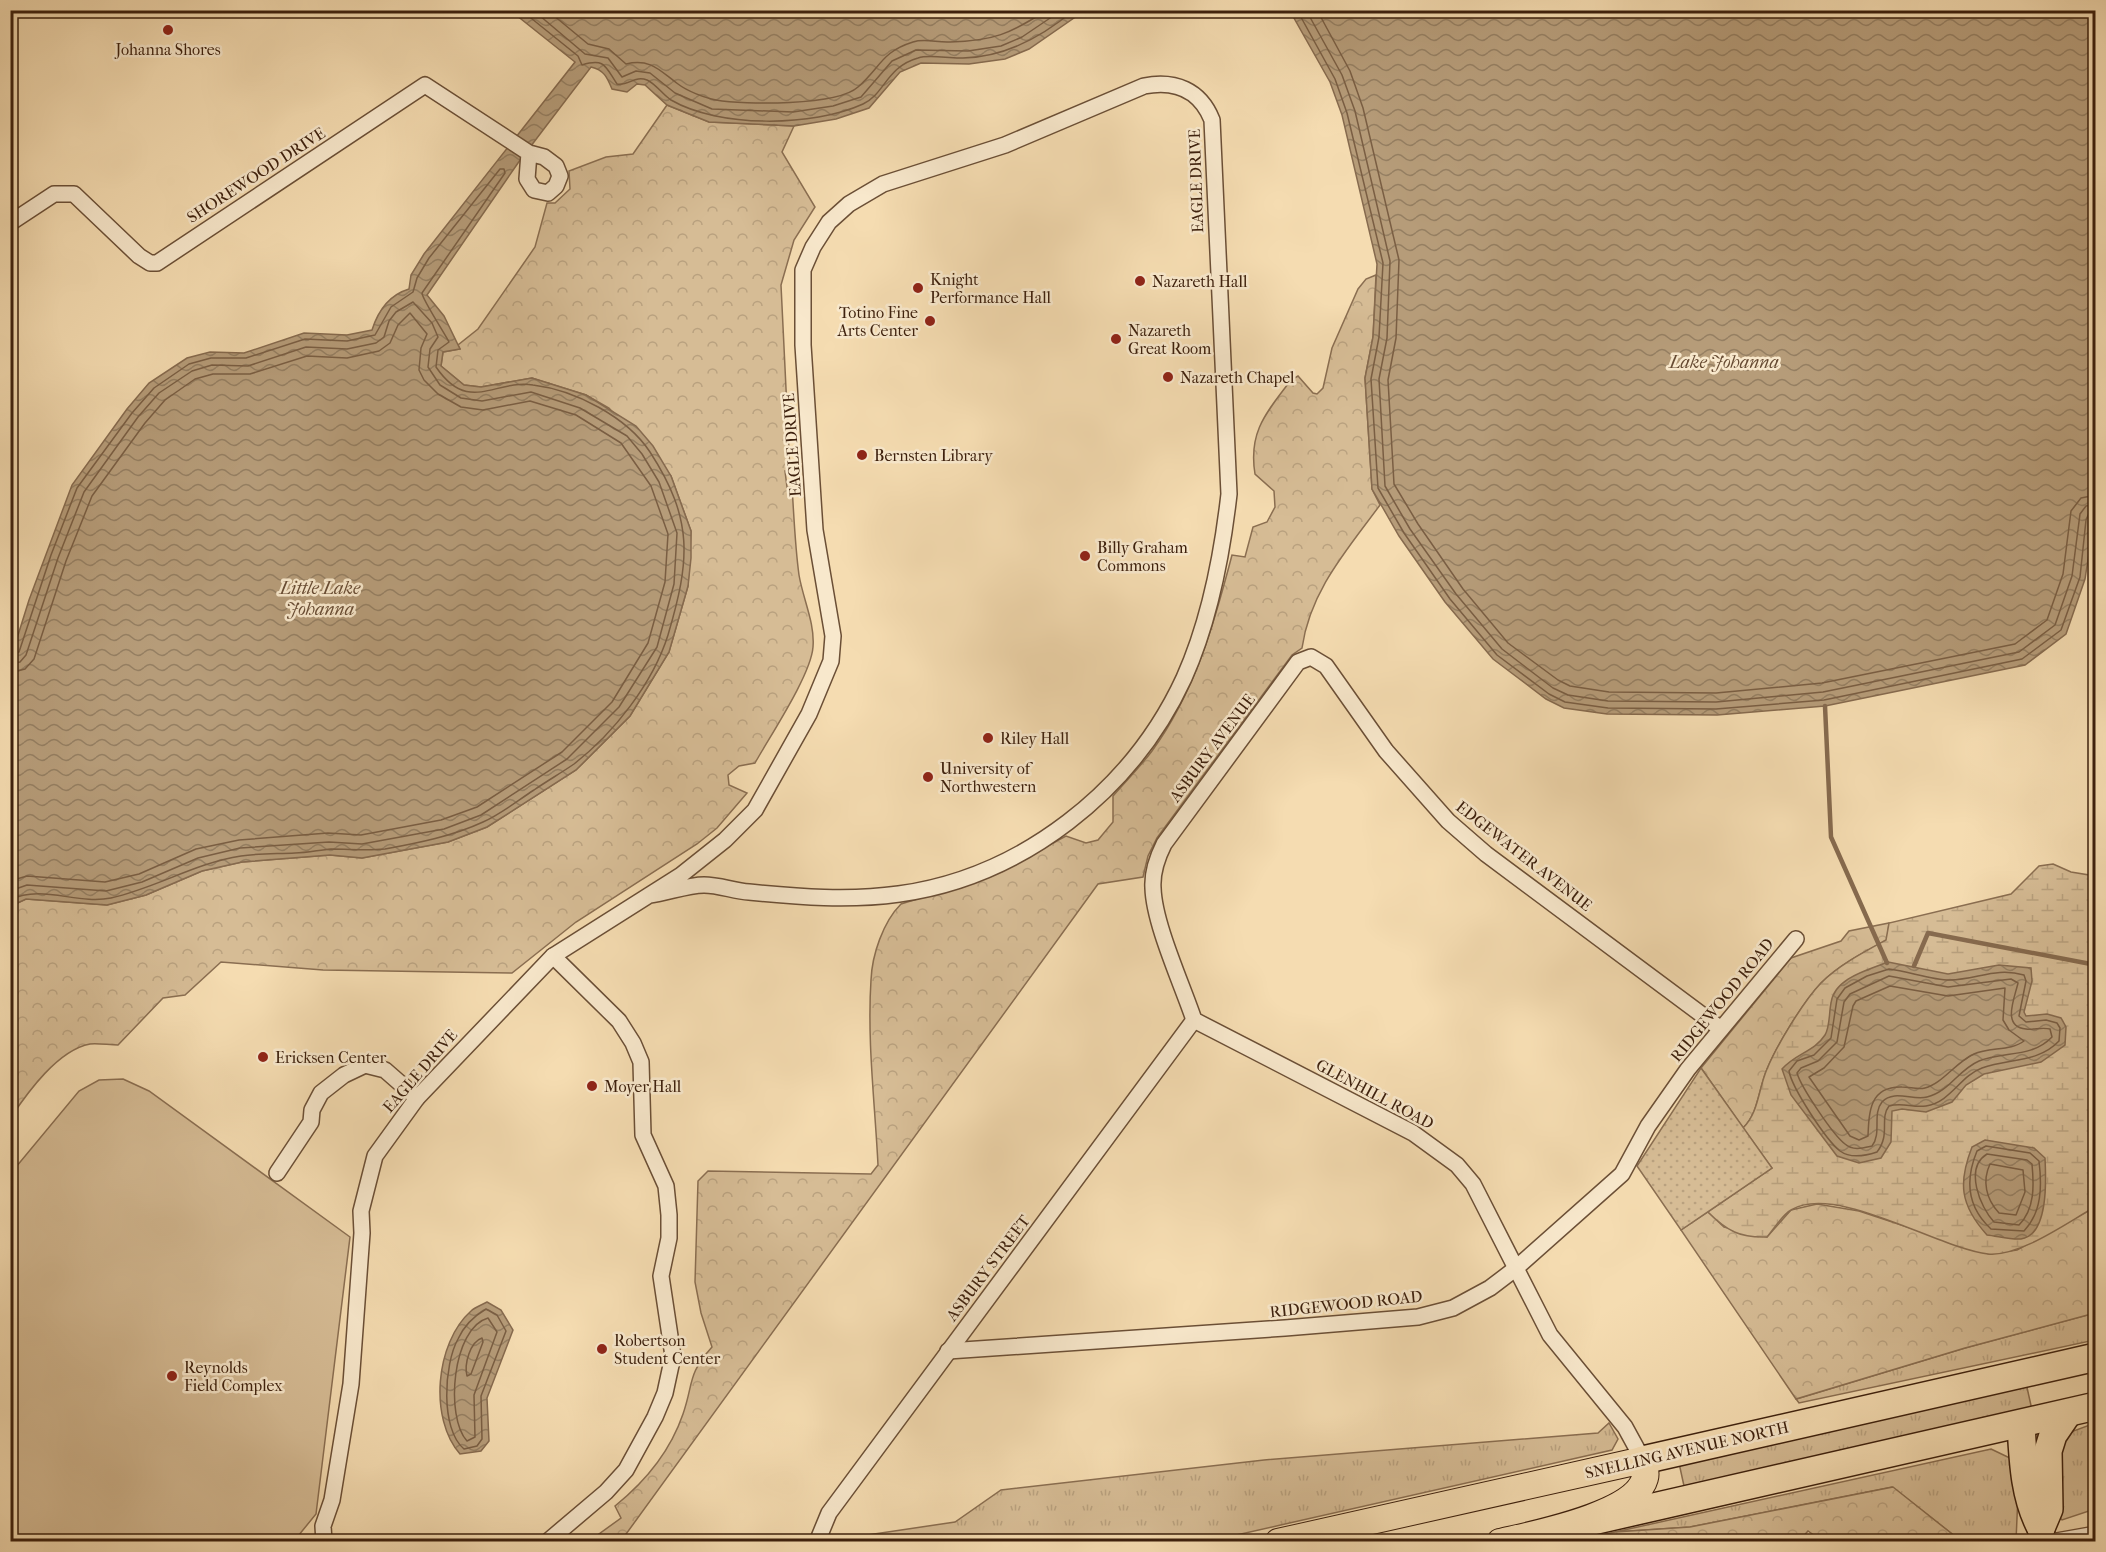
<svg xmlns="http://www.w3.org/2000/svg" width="2106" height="1552" font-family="'IM FELL French Canon',serif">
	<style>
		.grass { fill: url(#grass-tufts); stroke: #8a6e51; stroke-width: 1.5 }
		.forest { fill: url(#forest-crowns); stroke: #8a6e51; stroke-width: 1.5 }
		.wetland { fill: url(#wetland-marsh); stroke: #8a6e51; stroke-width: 1.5 }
		.park { fill: url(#park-dots); stroke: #8a6e51; stroke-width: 1.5 }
		.garden { fill: #d6bc95; stroke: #8a6e51; stroke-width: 1.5 }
		.water { fill: url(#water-waves); stroke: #866a4e; stroke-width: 1.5 }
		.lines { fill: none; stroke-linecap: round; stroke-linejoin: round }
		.shore { stroke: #7a5e43; stroke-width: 1.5 }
		.stream { stroke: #866a4e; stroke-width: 4.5 }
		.minor-casing { stroke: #6b4f36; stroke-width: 18 }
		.trunk-casing { stroke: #3d200d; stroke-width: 28 }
		.motorway-casing { stroke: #3d200d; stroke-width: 30 }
		.minor { stroke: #f8e8cc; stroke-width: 15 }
		.trunk { stroke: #f5dcb1; stroke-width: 26 }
		.motorway { stroke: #f5dcb1; stroke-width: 27 }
		.poi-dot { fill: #8f2418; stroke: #f8e8cc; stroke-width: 2 }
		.labels { text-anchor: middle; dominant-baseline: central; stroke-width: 5; stroke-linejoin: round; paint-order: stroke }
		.poi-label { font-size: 16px; fill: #3d200d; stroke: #f8e8cc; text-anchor: start }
		.street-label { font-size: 16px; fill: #3d200d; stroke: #f8e8cc }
		.water-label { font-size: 18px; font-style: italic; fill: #674b33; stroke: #f8e8cc }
	</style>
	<defs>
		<pattern id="grass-tufts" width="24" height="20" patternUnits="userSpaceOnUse" patternTransform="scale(1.5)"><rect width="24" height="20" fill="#d6bc95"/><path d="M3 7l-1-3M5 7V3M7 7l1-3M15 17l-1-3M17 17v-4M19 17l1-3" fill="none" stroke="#b9a17f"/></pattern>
		<pattern id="forest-crowns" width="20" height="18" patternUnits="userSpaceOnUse" patternTransform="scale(1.5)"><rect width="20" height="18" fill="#d6bc95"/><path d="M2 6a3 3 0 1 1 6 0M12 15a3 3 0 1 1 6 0" fill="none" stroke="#b9a17f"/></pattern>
		<pattern id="wetland-marsh" width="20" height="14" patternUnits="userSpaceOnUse" patternTransform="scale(1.5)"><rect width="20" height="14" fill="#d6bc95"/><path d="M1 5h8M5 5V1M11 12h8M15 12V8" fill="none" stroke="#b9a17f"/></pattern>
		<pattern id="park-dots" width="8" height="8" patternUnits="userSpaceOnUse" patternTransform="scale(1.5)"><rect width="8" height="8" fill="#d6bc95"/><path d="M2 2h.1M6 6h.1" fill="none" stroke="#b9a17f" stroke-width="1.8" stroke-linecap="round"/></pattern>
		<pattern id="water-waves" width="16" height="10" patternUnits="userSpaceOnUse" patternTransform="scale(1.5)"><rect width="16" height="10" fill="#b69c79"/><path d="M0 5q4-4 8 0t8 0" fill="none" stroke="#957f62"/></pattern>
	</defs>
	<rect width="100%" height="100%" fill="#f5dcb1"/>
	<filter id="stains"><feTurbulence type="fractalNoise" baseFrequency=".00333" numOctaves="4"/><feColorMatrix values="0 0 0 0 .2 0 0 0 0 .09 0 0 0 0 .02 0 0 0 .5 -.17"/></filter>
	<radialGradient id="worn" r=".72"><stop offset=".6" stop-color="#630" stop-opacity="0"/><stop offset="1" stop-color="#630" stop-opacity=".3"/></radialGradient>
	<g class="grass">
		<path d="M2095,1313V1340L1799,1403L1796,1399L1965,1348Z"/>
		<path d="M2026,1383L2032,1410L1684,1486L1679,1463Z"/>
		<path d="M1609,1423L1618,1439L1612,1450L1210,1541H827L955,1522L1001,1490L1264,1460L1598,1433Z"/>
		<path d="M2095,1423V1509L2062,1520L2059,1517L2057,1456L2068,1433Z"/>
		<path d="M1991,1449L2012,1459L2018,1495L2016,1541H1961L1892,1487L1690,1527L1615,1532Z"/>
	</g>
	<g class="forest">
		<path d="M667,105L709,122L794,126L782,152L815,207L794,240L781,285L790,471H785L787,487H792C794,516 795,546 799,575C803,599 815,623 813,647C811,675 770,736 755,763L739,766L728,775L729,785L747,793L717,828L697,844L576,922L512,973L323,970L221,962L185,995L163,998L118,1045C109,1045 98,1043 90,1044C58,1050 28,1092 11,1117V906L26,899L107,905L146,895L202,871L242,862L330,855L362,858L448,842L487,827L576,770L630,716L669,652L688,586L691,531L671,476L609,408L586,395L532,378L481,387L464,385L441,366L443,352L460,349L458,345L478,329L535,247L547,203H555L570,189L569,171L606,157L633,154Z"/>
		<path d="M1376,275L1373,337L1365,378L1372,489L1380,505C1347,550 1310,591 1302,648L1292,655L1157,838L1148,856L1143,877L1098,884L621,1541L588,1542L621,1518L615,1506C646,1481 670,1452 683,1414C694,1382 687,1375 712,1347L701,1313L695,1282L698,1181L708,1171L871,1174L878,1165C875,1104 867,1041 871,980C872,955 883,922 901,904L991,876L1066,836L1086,843L1098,840L1113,822V796C1126,781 1140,767 1152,751C1195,692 1214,624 1232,555L1245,557L1253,527L1267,522L1275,507L1274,491L1255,474C1248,431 1267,412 1291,380L1298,376L1313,393L1317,394L1323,388L1332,348L1358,289L1366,279Z"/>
		<path d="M1889,923L1887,940C1864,952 1839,965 1821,983C1803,1002 1777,1045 1767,1069C1758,1090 1759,1112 1743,1128L1701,1068L1791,958L1841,941L1849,931Z"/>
		<path d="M1817,1204L1859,1211L1989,1254L2017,1250L2095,1207V1313L1965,1348L1796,1399L1681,1230L1708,1212L1724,1227L1767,1237L1791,1210Z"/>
		<path d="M1893,1487L1961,1541H1822L1808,1531L1798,1542L1573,1541L1615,1532L1690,1527Z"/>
	</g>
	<path class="wetland" d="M2053,864L2071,872L2095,876V1207C2068,1222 2020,1257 1988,1254C1940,1249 1836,1183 1791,1210C1782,1215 1774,1229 1767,1237C1740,1238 1727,1231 1708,1212L1772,1168L1743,1128C1759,1112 1758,1090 1767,1069C1777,1045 1803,1002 1821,983C1839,965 1864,952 1886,940L1889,923L2011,894L2039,866Z"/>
	<path class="park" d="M1701,1068L1772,1168L1681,1230L1637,1166Z"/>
	<path class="garden" d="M123,1079L149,1091L350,1237L316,1514L294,1541H11V1173L79,1091L99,1080Z"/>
	<g class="water">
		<path d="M511,11H1084L1029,49L1005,59L969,64L921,63L900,72L869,108L836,119L794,126L709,122L667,105L645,85L637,84L627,92L612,89C607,77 604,70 591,67L518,163L427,295L444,316L460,349L443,352L441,366L464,385L481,387L532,378L586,395L636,426L653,446L671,476L691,531V558L688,586L669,652L630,716L576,770L487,827L448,842L362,858L330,855L242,862L202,871L146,895L107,905L26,899L11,906V668L14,648L29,600L72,485L127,409L149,383L187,358L210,352L244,353L304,333L347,335L372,330C378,311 389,295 409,289L411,275L424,254L575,62Z"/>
		<path d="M1290,11H2095L2096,508L2085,579L2066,634L2025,665L1825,706L1717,715L1607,714L1564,708L1546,699L1493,659L1445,602L1399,536L1372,489L1365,378L1373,337L1377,264L1342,115L1330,82Z"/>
		<path d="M1888,962L1948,974L1999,965L2031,968L2032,981L2024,1012L2026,1016L2047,1014L2061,1018L2066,1027L2065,1045L2041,1062L1984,1074L1966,1085L1952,1102L1926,1112L1902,1109L1892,1111L1891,1142L1881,1158L1859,1163L1837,1156L1791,1095L1782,1069C1796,1053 1814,1052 1825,1035C1830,1027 1829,1012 1831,1003C1834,978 1868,970 1888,962Z"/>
		<path d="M1985,1140L2034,1148L2045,1158C2046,1178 2049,1235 2021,1239C2011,1240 1997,1236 1987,1235C1960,1205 1958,1183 1972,1147Z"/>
		<path d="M487,1302L501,1310L513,1330L487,1398L489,1441L481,1451L460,1454C429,1419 435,1343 471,1311C475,1307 482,1305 487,1302Z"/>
	</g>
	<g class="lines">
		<g class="shore">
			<path d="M521,10L578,56L582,65C605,58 605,66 617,84C629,86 635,75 647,80C656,84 663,95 671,100C719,128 813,127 863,104C885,94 886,67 918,58C930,54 950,59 963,58C1006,57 1042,37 1074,10"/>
			<path d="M533,10L585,54L608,58L622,77L636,71L650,73L675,93L712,109L793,112L833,106L861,97L892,61L916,50L968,51L1001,46L1022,37L1062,10"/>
			<path d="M547,10L588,44L609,49L626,64C651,58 660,71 678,84C687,91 705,98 716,100C744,105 837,106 858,87C881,67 881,52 913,42C925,38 938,43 950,42C993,41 1010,34 1047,10"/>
			<path d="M1297,10L1335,79L1347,113L1383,263L1379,337L1371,379L1378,488L1404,533L1450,599L1497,655L1549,694L1565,702L1608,708L1716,709L1824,700L2022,659L2061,630L2080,577L2086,520L2089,513L2096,512"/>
			<path d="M1306,10L1342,75L1355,111L1390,261L1387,338L1379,379L1385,486L1410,529L1456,594L1502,649L1553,688L1568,695L1608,701L1716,702L1823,692L2019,652L2055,625L2072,576L2080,514L2086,506L2096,504"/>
			<path d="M1317,10L1350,71L1363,108L1399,260L1396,338L1388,380L1394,484L1418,524L1463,589L1508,643L1558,680L1570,686L1609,692L1716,693L1822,683L2015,644L2047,620L2063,574L2071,511L2081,498L2096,495"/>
			<path d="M10,656L19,652L51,555L77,488L132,413L154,388L189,364L211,358H246L305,339L347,341L375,335L391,307L413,292L417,278L429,258L500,169H504L505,173L422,293C422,299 444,332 449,342L438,350L436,367C469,415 494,379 533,385C575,390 627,417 650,452C694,520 690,560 668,635C653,683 614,733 574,764C561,773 547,781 534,790C517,801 501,814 483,822C453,836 418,843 385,849C366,851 350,849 331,849C319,850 307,853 295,853C277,854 259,853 241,856C195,863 156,888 111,898C77,905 42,884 10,900"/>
			<path d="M10,664L20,662L26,655L58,558L84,492L138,417L159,393L192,371L212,365L248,366L306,347L347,349L376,343L384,337L389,321L396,312L413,302L432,323L438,337L430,349L428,367L440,385L461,398L482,401L531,392L580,408L627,436L642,454L659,482L677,533L674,584L657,647L619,707L567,759L481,815L444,829L362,844L329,842L240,848L198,858L142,882L106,891L27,885L10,891"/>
			<path d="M10,673L25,669L34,659L66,561L92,496L145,423L165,400L195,379L213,374H250L307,356L347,358L379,351L390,343L398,325L410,313L427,334L421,348L419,370L424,380L438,394L461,407L483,410L530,401L576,415L621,443L651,486L668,534L665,582L648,643L612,702L562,752L477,807L441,820L361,835L328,833L239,840L196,849L139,874L105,882L27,876L10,881"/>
			<path d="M1889,969C1908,971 1931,980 1950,980C1978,979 1996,967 2024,975L2026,981L2019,1016L2026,1022L2046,1020L2057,1023L2060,1028L2059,1041C2038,1063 2010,1058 1982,1068C1960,1076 1951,1102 1926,1106C1913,1108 1902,1102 1889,1106C1879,1119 1891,1134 1877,1152C1865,1156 1851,1159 1840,1151C1826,1140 1792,1088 1789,1071L1797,1061L1814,1055L1831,1038L1837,999L1845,988L1867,976Z"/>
			<path d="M1889,976L1948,987L2011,979L2018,983C2015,997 2001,1027 2026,1029C2034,1030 2042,1027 2050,1029L2052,1037C2032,1058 2004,1051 1979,1061C1958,1070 1949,1092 1927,1097C1913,1101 1894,1089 1882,1102C1872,1114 1882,1133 1872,1146C1863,1148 1853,1151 1845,1144C1833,1135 1801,1087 1797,1073L1801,1068L1818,1061L1837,1042L1844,1002L1850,994Z"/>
			<path d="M1890,986L1948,996L2005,988L2003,1020L2009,1030L2024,1041C2011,1051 1989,1047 1974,1054C1956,1062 1942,1084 1925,1088C1918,1090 1910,1087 1902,1087C1870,1086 1869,1111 1868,1136L1859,1140L1850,1136L1809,1077L1824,1068L1844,1047L1853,1006L1856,1001Z"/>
			<path d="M1986,1146L2030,1153L2039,1161C2042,1186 2042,1212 2024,1231L1991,1229C1967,1207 1965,1180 1977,1151Z"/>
			<path d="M1987,1154L2027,1160L2032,1164C2034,1185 2035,1209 2019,1225L1994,1222C1980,1207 1964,1168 1987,1154Z"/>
			<path d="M1990,1164L2023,1170L2025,1192L2016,1215L1999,1213C1986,1199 1982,1181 1990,1164Z"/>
			<path d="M486,1309L497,1315L506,1331L481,1396L482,1439L477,1446L464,1449C440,1429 444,1364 458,1339C464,1326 474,1316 486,1309Z"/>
			<path d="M488,1318L497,1332L474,1395L475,1437L467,1441C445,1417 452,1328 488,1318Z"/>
			<path d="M482,1338L483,1342L471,1374L467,1376C464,1364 470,1342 482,1338Z"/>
		</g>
		<g class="stream">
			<path d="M1825,706L1831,837L1887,963"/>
			<path d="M1914,966L1928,933L2096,965"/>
		</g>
		<defs>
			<g id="minor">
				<path d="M10,223L54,194H74L139,256L150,263H157L425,85L529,153L544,157L556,166L560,176L556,186L548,193L534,190L527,179L529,153"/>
				<path d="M277,1173L311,1122L312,1110L321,1093L344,1075L365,1065L385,1070L417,1098"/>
				<path d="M948,1351L1285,1328L1418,1317L1453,1308L1490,1288L1515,1269L1622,1174L1648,1126L1688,1069L1796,939"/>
				<path d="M1643,1460L1625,1427L1550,1335L1473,1184L1457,1165L1413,1133L1194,1020C1182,984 1154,924 1153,888C1152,873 1157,858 1164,844L1298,662L1311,657L1326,666L1386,751L1448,821L1486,854L1721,1029"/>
				<path d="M324,1542L323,1526L332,1500L351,1384L362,1233L361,1211L375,1156L417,1098L553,956L681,875L725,840L755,810L809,714L831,661L833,636L815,530L803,345V270L813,247L829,222L849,204L883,184L1005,145L1144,86C1175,80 1200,90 1212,120L1229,494C1222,556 1210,620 1184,678C1132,791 1022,877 899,894C849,901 799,897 749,892C734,891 719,885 704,885C687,885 667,893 650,895"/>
				<path d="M547,1542L606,1492L626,1470L655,1417L665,1393L673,1356L661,1276L669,1238V1215L666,1186L643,1135L641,1062L633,1043L619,1021L553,956"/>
				<path d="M817,1542L829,1513L1194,1020"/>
				<path d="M2051,1542L2096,1534"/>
			</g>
			<path id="trunk" d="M1278,1542L1643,1460C1644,1465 1647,1472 1645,1478C1635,1515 1534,1534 1500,1542"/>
			<g id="motorway">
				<path d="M2021,1424C2023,1460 2024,1496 2041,1528"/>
				<path d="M1643,1460L2096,1357"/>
				<path d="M1575,1525L2096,1406"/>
				<path d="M2041,1528L2049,1509L2048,1451L2053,1435L2068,1413"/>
			</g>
		</defs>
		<use href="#minor" class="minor-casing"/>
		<use href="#trunk" class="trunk-casing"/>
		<use href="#motorway" class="motorway-casing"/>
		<use href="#minor" class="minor"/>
		<use href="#trunk" class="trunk"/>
		<use href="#motorway" class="motorway"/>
	</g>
	<g class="poi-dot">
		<circle cx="168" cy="30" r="6"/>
		<circle cx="1140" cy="281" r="6"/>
		<circle cx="918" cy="288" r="6"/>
		<circle cx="930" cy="321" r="6"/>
		<circle cx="1116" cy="339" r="6"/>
		<circle cx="1168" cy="377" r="6"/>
		<circle cx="862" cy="455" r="6"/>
		<circle cx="1085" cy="556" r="6"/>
		<circle cx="988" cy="738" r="6"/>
		<circle cx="928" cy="777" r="6"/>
		<circle cx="263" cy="1057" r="6"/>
		<circle cx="592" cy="1086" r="6"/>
		<circle cx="602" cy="1349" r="6"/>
		<circle cx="172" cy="1376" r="6"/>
	</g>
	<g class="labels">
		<g class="poi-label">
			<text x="168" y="49" text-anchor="middle">Johanna Shores</text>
			<text x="930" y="279">Knight<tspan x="930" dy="18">Performance Hall</tspan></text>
			<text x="1152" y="281">Nazareth Hall</text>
			<text x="918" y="312" text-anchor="end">Totino Fine<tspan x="918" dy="18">Arts Center</tspan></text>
			<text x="1128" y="330">Nazareth<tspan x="1128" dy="18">Great Room</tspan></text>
			<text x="1180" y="377">Nazareth Chapel</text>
			<text x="874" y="455">Bernsten Library</text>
			<text x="1097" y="547">Billy Graham<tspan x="1097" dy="18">Commons</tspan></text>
			<text x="1000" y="738">Riley Hall</text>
			<text x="940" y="768">University of<tspan x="940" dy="18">Northwestern</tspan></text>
			<text x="275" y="1057">Ericksen Center</text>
			<text x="604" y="1086">Moyer Hall</text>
			<text x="614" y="1340">Robertson<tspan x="614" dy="18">Student Center</tspan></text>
			<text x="184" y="1367">Reynolds<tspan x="184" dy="18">Field Complex</tspan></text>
		</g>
		<g class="street-label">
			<text transform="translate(256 175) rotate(-33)">SHOREWOOD DRIVE</text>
			<text transform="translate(1196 181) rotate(-92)">EAGLE DRIVE</text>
			<text transform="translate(792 445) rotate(-94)">EAGLE DRIVE</text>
			<text transform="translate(1212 748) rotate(-53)">ASBURY AVENUE</text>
			<text transform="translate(1524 856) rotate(38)">EDGEWATER AVENUE</text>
			<text transform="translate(1722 1000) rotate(-51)">RIDGEWOOD ROAD</text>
			<text transform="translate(420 1071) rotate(-49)">EAGLE DRIVE</text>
			<text transform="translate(1375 1094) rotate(28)">GLENHILL ROAD</text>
			<text transform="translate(988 1268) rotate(-53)">ASBURY STREET</text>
			<text transform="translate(1346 1304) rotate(-6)">RIDGEWOOD ROAD</text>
			<text transform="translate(1687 1450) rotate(-13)">SNELLING AVENUE NORTH</text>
		</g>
		<g class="water-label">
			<text x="1724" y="362">Lake Johanna</text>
			<text x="320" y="588">Little Lake<tspan x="320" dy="21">Johanna</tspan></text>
		</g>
	</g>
	<rect width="2106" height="1552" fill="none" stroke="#f5dcb1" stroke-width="36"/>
	<rect x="12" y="12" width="2082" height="1528" fill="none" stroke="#3d200d" stroke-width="3"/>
	<rect x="18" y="18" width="2070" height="1516" fill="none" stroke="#3d200d" stroke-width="1.5"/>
	<rect width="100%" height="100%" filter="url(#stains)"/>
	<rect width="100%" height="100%" fill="url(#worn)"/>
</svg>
